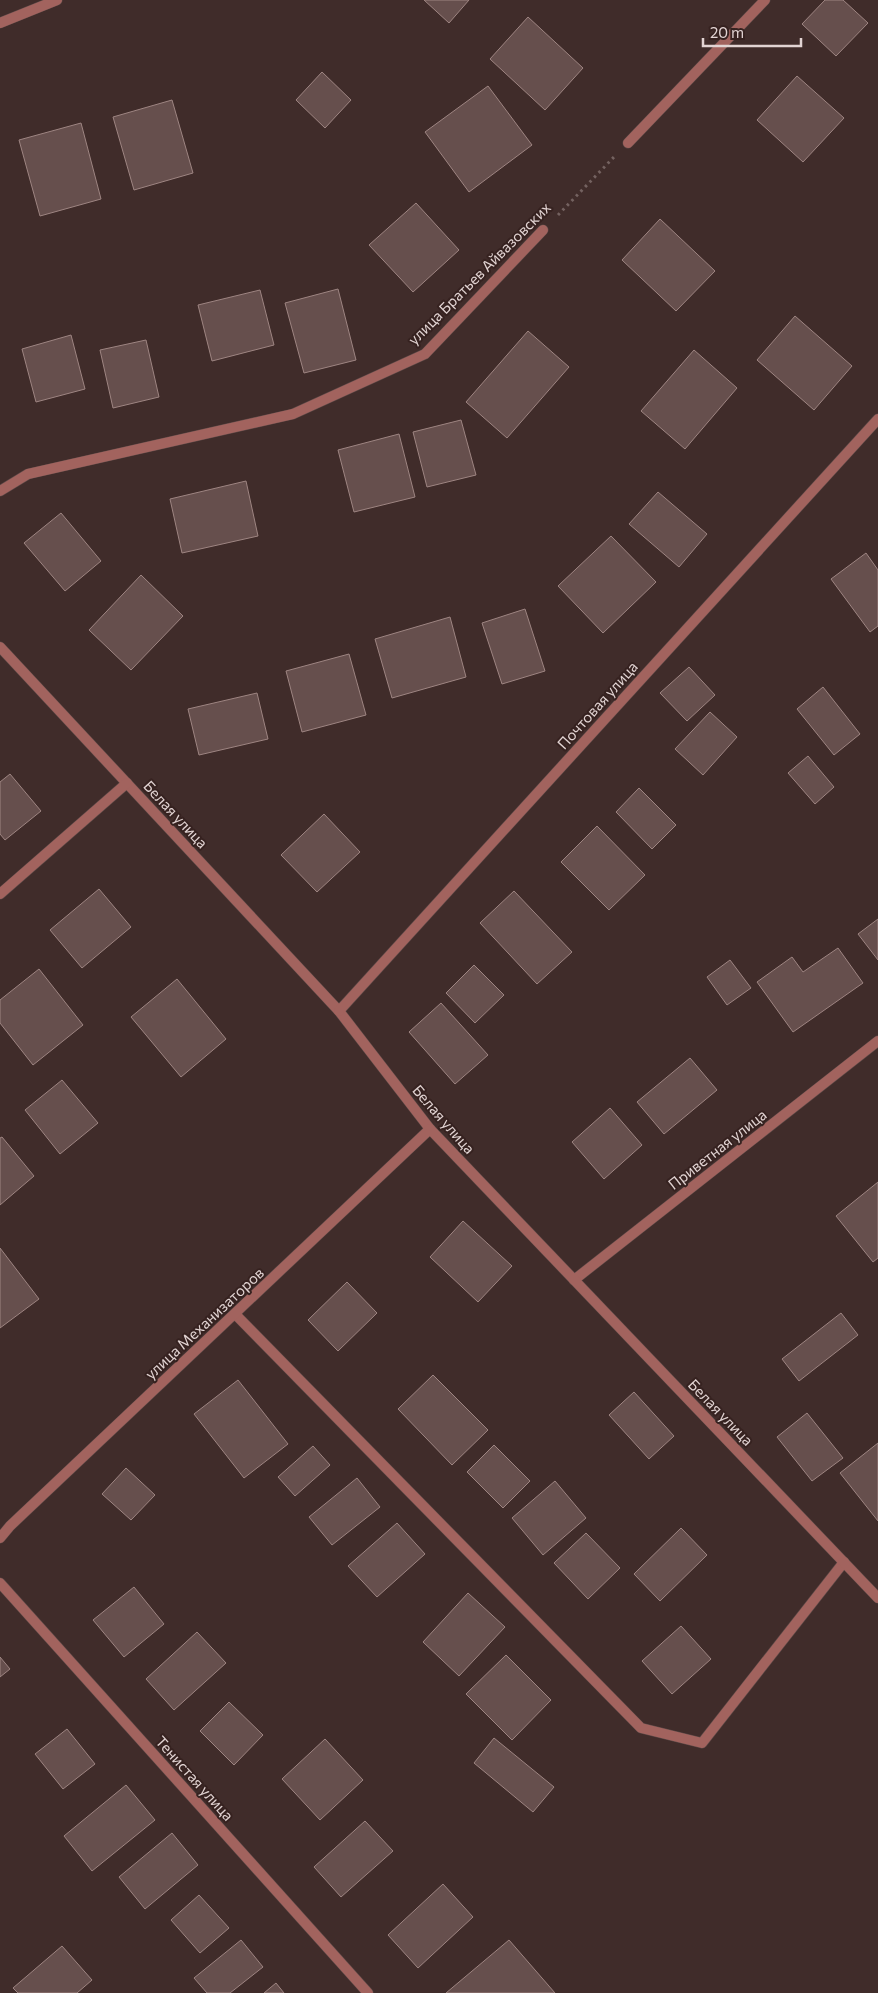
<svg xmlns="http://www.w3.org/2000/svg" width="878" height="1993" font-family="Commissioner,sans-serif">
	<style>
		.building { fill: #664f4d; stroke: #9e8582 }
		.lines { fill: none; stroke-linecap: round; stroke-linejoin: round }
		.service-casing { stroke: #5d4a48; stroke-width: 11 }
		.minor-casing { stroke: #5d4a48; stroke-width: 11 }
		.tertiary-casing { stroke: #5d4a48; stroke-width: 11 }
		.path { stroke: #746260; stroke-width: 3; stroke-dasharray: 2.5 4; stroke-linecap: butt }
		.service { stroke: #a2635e; stroke-width: 10 }
		.minor { stroke: #a2635e; stroke-width: 10 }
		.tertiary { stroke: #a2635e; stroke-width: 10 }
		.labels { text-anchor: middle; dominant-baseline: central; stroke-width: 4; stroke-linejoin: round; paint-order: stroke }
		.street-label { font-size: 15px; fill: #e2d4d3; stroke: #362220 }
	</style>
	<rect width="100%" height="100%" fill="#402c2a"/>
	<g class="building">
		<path d="M424,0H469L449,23Z"/>
		<path d="M825,0H843L868,23L836,56L802,24Z"/>
		<path d="M528,17L583,68L545,110L490,59Z"/>
		<path d="M322,72L351,100L325,128L296,100Z"/>
		<path d="M797,76L844,118L803,162L757,120Z"/>
		<path d="M488,86L532,145L469,192L425,132Z"/>
		<path d="M172,100L193,173L134,190L113,117Z"/>
		<path d="M81,123L101,199L40,216L19,140Z"/>
		<path d="M416,203L459,250L413,292L369,245Z"/>
		<path d="M660,219L715,271L676,311L622,260Z"/>
		<path d="M338,289L356,360L304,373L285,303Z"/>
		<path d="M260,290L274,345L212,361L198,305Z"/>
		<path d="M795,316L852,366L814,410L757,360Z"/>
		<path d="M528,331L569,367L507,438L466,402Z"/>
		<path d="M71,335L85,389L36,402L22,349Z"/>
		<path d="M146,340L159,397L113,408L100,350Z"/>
		<path d="M694,350L737,388L685,449L641,411Z"/>
		<path d="M461,420L476,475L427,487L413,432Z"/>
		<path d="M399,434L415,497L354,512L338,450Z"/>
		<path d="M246,481L258,536L182,553L170,499Z"/>
		<path d="M658,492L707,534L679,567L629,524Z"/>
		<path d="M61,513L101,561L65,591L24,543Z"/>
		<path d="M611,536L656,582L603,633L558,586Z"/>
		<path d="M866,553L878,570V626L870,632L831,579Z"/>
		<path d="M141,575L183,616L131,670L89,630Z"/>
		<path d="M525,609L545,671L502,684L482,623Z"/>
		<path d="M450,617L466,677L392,698L375,639Z"/>
		<path d="M349,654L366,715L302,732L286,671Z"/>
		<path d="M689,667L715,695L687,721L660,693Z"/>
		<path d="M823,687L860,734L834,755L797,709Z"/>
		<path d="M257,693L268,739L199,755L188,709Z"/>
		<path d="M710,712L737,737L703,775L675,749Z"/>
		<path d="M808,756L834,787L815,804L788,773Z"/>
		<path d="M10,774L41,811L5,840L0,834V782Z"/>
		<path d="M639,788L676,825L652,849L616,812Z"/>
		<path d="M324,814L360,852L317,892L281,855Z"/>
		<path d="M597,826L645,875L609,910L561,862Z"/>
		<path d="M99,889L131,927L82,968L50,930Z"/>
		<path d="M514,891L572,952L537,984L480,923Z"/>
		<path d="M878,919V960L858,934Z"/>
		<path d="M838,948L863,983L793,1032L757,982L792,957L803,972Z"/>
		<path d="M730,960L751,988L727,1005L707,977Z"/>
		<path d="M474,965L504,995L475,1023L446,993Z"/>
		<path d="M39,969L83,1025L33,1065L0,1023V1000Z"/>
		<path d="M177,979L226,1039L181,1077L131,1017Z"/>
		<path d="M441,1003L488,1055L455,1084L409,1032Z"/>
		<path d="M690,1058L717,1090L664,1134L637,1102Z"/>
		<path d="M62,1080L98,1123L60,1154L25,1110Z"/>
		<path d="M610,1108L642,1145L604,1179L572,1142Z"/>
		<path d="M2,1137L34,1176L0,1205V1138Z"/>
		<path d="M878,1182V1258L873,1262L836,1216Z"/>
		<path d="M463,1221L512,1266L478,1302L430,1257Z"/>
		<path d="M0,1248L39,1299L0,1328Z"/>
		<path d="M347,1282L377,1313L338,1351L308,1320Z"/>
		<path d="M841,1313L858,1335L799,1381L782,1359Z"/>
		<path d="M433,1375L488,1430L452,1465L398,1409Z"/>
		<path d="M238,1380L288,1444L244,1478L194,1414Z"/>
		<path d="M634,1392L674,1436L649,1459L609,1415Z"/>
		<path d="M807,1413L843,1458L812,1481L777,1437Z"/>
		<path d="M878,1443V1521L840,1473Z"/>
		<path d="M494,1445L530,1481L503,1508L467,1472Z"/>
		<path d="M313,1446L330,1465L295,1496L278,1477Z"/>
		<path d="M126,1468L155,1495L131,1520L102,1494Z"/>
		<path d="M357,1478L380,1507L332,1545L309,1517Z"/>
		<path d="M555,1481L586,1518L543,1555L512,1518Z"/>
		<path d="M397,1523L425,1554L377,1597L348,1566Z"/>
		<path d="M681,1528L707,1555L660,1601L634,1574Z"/>
		<path d="M586,1533L620,1568L588,1599L554,1563Z"/>
		<path d="M134,1587L164,1624L124,1657L93,1620Z"/>
		<path d="M468,1593L505,1627L459,1676L423,1642Z"/>
		<path d="M681,1626L711,1659L672,1694L642,1661Z"/>
		<path d="M197,1632L226,1663L174,1710L146,1679Z"/>
		<path d="M506,1655L551,1700L512,1740L466,1694Z"/>
		<path d="M0,1657L10,1669L0,1677Z"/>
		<path d="M229,1702L263,1735L234,1765L200,1731Z"/>
		<path d="M67,1729L95,1764L63,1789L35,1754Z"/>
		<path d="M494,1738L554,1787L533,1812L474,1763Z"/>
		<path d="M325,1739L363,1780L320,1820L282,1779Z"/>
		<path d="M126,1785L155,1820L92,1871L64,1836Z"/>
		<path d="M365,1821L393,1851L341,1897L314,1867Z"/>
		<path d="M172,1833L198,1865L145,1909L119,1877Z"/>
		<path d="M443,1884L473,1917L418,1968L388,1935Z"/>
		<path d="M199,1895L229,1928L200,1953L171,1920Z"/>
		<path d="M241,1940L263,1967L230,1993H207L194,1978Z"/>
		<path d="M509,1940L555,1993H446Z"/>
		<path d="M62,1946L92,1980L77,1993H18L13,1988Z"/>
		<path d="M276,1983L284,1993H264Z"/>
	</g>
	<g class="lines">
		<defs>
			<path id="service" d="M0,23L57,0"/>
			<g id="minor">
				<path d="M628,143L765,0"/>
				<path d="M0,491L28,474L293,414L425,354L543,230"/>
				<path d="M0,647L339,1011L430,1129"/>
				<path d="M0,894L127,783"/>
				<path d="M339,1011L878,419"/>
				<path d="M574,1280L878,1041"/>
				<path d="M235,1314L641,1728L702,1743L844,1562"/>
				<path d="M0,1583L368,1993"/>
			</g>
			<path id="tertiary" d="M0,1538L10,1526L430,1129L878,1598"/>
		</defs>
		<use href="#service" class="service-casing"/>
		<use href="#minor" class="minor-casing"/>
		<use href="#tertiary" class="tertiary-casing"/>
		<path class="path" d="M558,215L614,157"/>
		<use href="#service" class="service"/>
		<use href="#minor" class="minor"/>
		<use href="#tertiary" class="tertiary"/>
	</g>
	<g class="labels">
		<g class="street-label">
			<text transform="translate(479 273) rotate(-45)">улица Братьев Айвазовских</text>
			<text transform="translate(597 705) rotate(-48)">Почтовая улица</text>
			<text transform="translate(176 814) rotate(47)">Белая улица</text>
			<text transform="translate(444 1119) rotate(49)">Белая улица</text>
			<text transform="translate(717 1149) rotate(-38)">Приветная улица</text>
			<text transform="translate(204 1323) rotate(-43)">улица Механизаторов</text>
			<text transform="translate(721 1412) rotate(46)">Белая улица</text>
			<text transform="translate(195 1778) rotate(48)">Тенистая улица</text>
		</g>
	</g>
	<path d="M703 38v8h98v-8" fill="none" stroke="#e2d4d3" stroke-width="2.5"/>
	<text x="710" y="38" font-size="15" fill="#e2d4d3" stroke="#362220" stroke-width="4" paint-order="stroke">20 m</text>
</svg>
